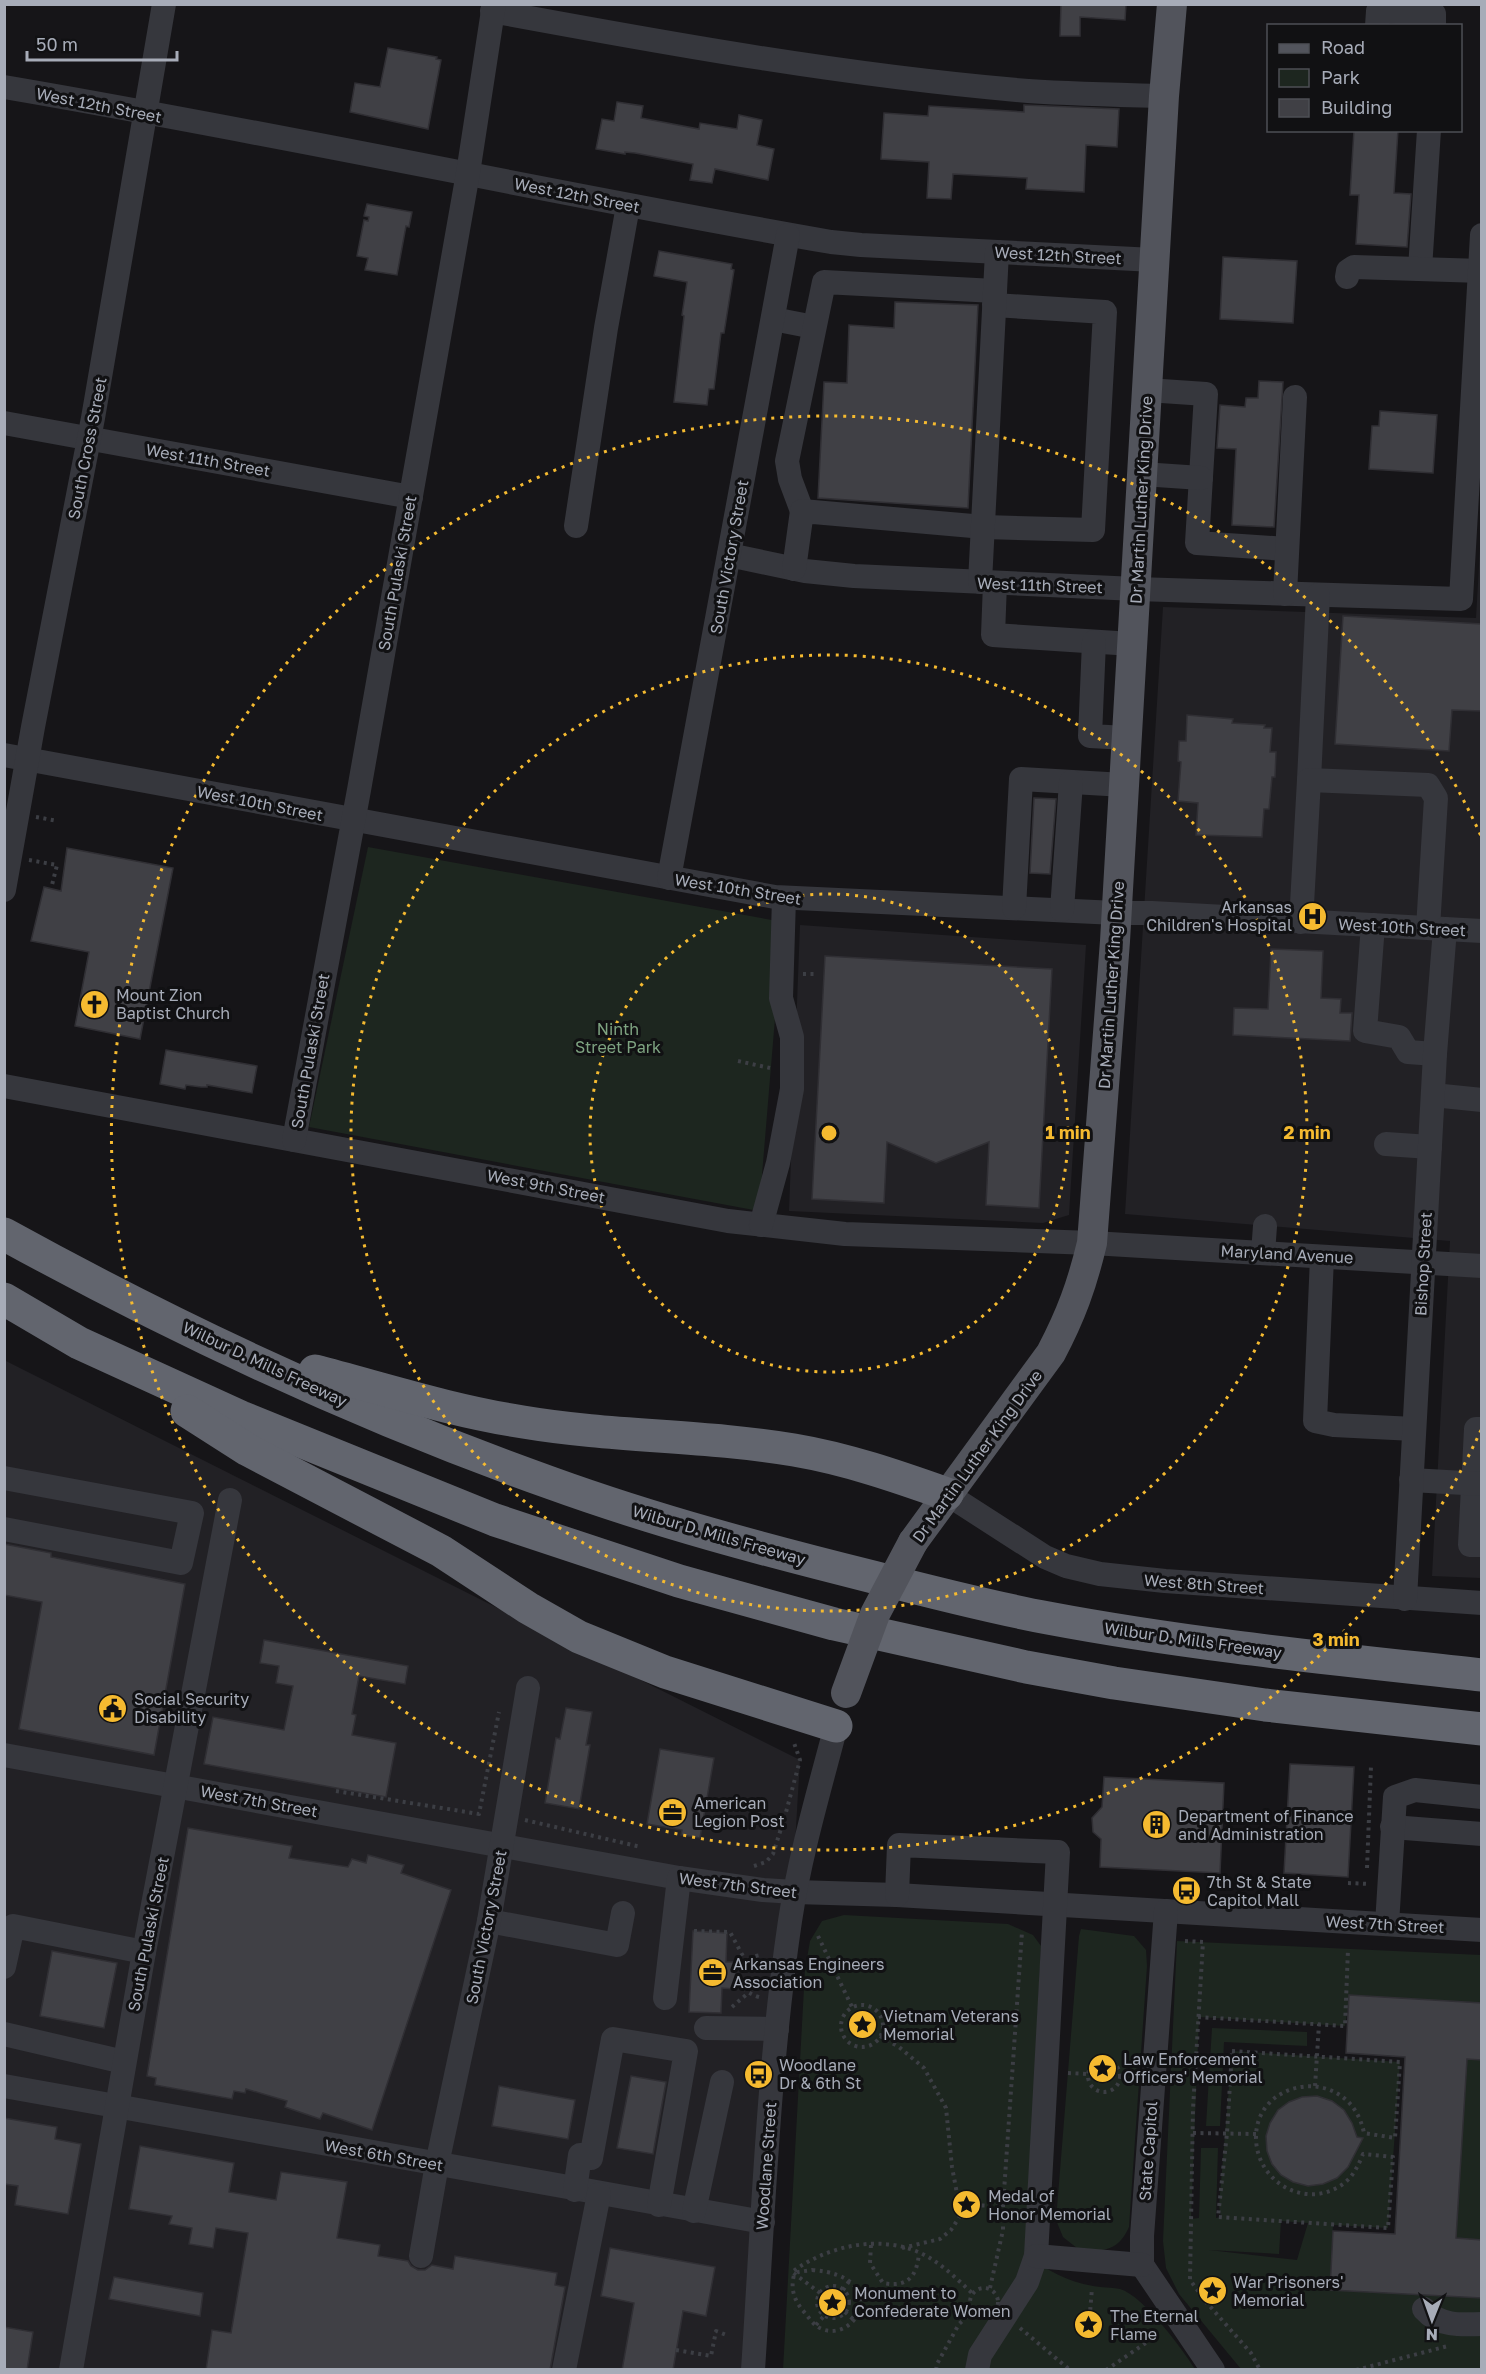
<svg xmlns="http://www.w3.org/2000/svg" width="1486" height="2374" font-family="'Golos Text',sans-serif">
	<style>
		.built { fill: #222125 }
		.green { fill: #1d261f; fill-rule: evenodd }
		.building { fill: #404045; stroke: #302f34; stroke-width: 1.5 }
		.lines { fill: none; stroke-linecap: round; stroke-linejoin: round }
		.path { stroke: #3c3e44; stroke-width: 4; stroke-dasharray: 3 4.5; stroke-linecap: butt }
		.minor { stroke: #36373d; stroke-width: 24 }
		.major { stroke: #52545c; stroke-width: 30 }
		.highway { stroke: #62656e; stroke-width: 33 }
		.major-bridge { stroke: #52545c; stroke-width: 30 }
		.ring { fill: none; stroke: #f5ba30; stroke-width: 3; stroke-dasharray: 3 6 }
		.labels { text-anchor: middle; dominant-baseline: central; stroke-width: 6; stroke-linejoin: round; paint-order: stroke }
		.street-label { font-size: 16px; fill: #a7acb8; stroke: #111113 }
		.poi-label { font-size: 16px; fill: #a7acb8; stroke: #111113; text-anchor: start }
		.park-label { font-size: 16px; fill: #7ea381; stroke: #111113 }
		.centre { fill: #f5ba30; stroke: #111113; stroke-width: 3 }
		.ring-label { font-size: 18px; text-anchor: middle; font-weight: bold; fill: #f5ba30; stroke: #111113; stroke-width: 6; stroke-linejoin: round; paint-order: stroke }
	</style>
	<rect width="100%" height="100%" fill="#161518"/>
	<g class="built">
		<path d="M1481,531V1578L1432,1576L1450,1241L1125,1214L1163,607L1476,618Z"/>
		<path d="M800,925L1086,945L1069,1215L1043,1223L789,1211Z"/>
		<path d="M4,1360L800,1760L764,2369H5Z"/>
	</g>
	<g class="green">
		<path d="M368,847L783,922L759,1211L309,1127Z"/>
		<path d="M844,1915L1008,1924L1033,1935L1041,1946L1026,2256C1047,2269 1067,2282 1093,2286C1102,2288 1111,2287 1120,2289C1144,2296 1182,2349 1195,2369L783,2370L805,1970L810,1941L822,1921Z"/>
		<path d="M1081,1929L1134,1936L1146,1950L1147,1966L1129,2227C1118,2251 1106,2250 1082,2252L1063,2237L1056,2220L1079,1936Z"/>
		<path d="M1177,1941L1481,1955V2003L1350,1995L1345,2026L1199,2017L1191,2219L1199,2218L1201,2148H1218L1216,2218L1221,2217L1219,2206L1232,2051L1400,2062L1388,2228L1333,2225L1330,2289L1481,2298V2369H1241L1179,2294L1166,2268L1163,2241ZM1281,2221L1308,2223L1297,2260L1209,2250L1279,2254Z"/>
		<path d="M1212,2028L1307,2032V2046L1224,2042L1220,2126H1206Z"/>
		<path d="M1467,2059L1481,2060V2240L1456,2238Z"/>
	</g>
	<g class="building">
		<path d="M1061,4H1126L1125,20L1080,17V36H1060Z"/>
		<path d="M388,48L437,57L436,59L441,60L428,129L350,112L355,83L380,87Z"/>
		<path d="M617,102L643,106L641,118L699,129L700,123L737,129L739,115L762,120L757,145L774,149L768,180L715,169L712,183L690,180L693,164L635,153L625,152V154L596,149L602,119L614,121Z"/>
		<path d="M1024,105L1119,109L1117,147L1086,145L1084,192L1026,189L1027,178L953,174L951,199L927,198L929,162L881,159L884,113L928,116L929,106L1024,112Z"/>
		<path d="M1354,130H1398L1394,193L1411,194L1407,247L1356,244L1359,195H1350Z"/>
		<path d="M367,204L412,212L409,227L406,226L397,275L365,270L368,258L357,256L364,220L368,221L369,217L364,216Z"/>
		<path d="M659,251L732,264L731,269L734,270L724,333H721L714,389H709L707,405L674,402L684,316L682,315L687,282L654,276Z"/>
		<path d="M1223,257L1297,261L1293,323L1220,319Z"/>
		<path d="M895,302L978,305L968,508L818,498L824,382L847,383L849,325L894,328Z"/>
		<path d="M1259,381L1283,382L1274,527L1232,525L1236,449L1217,448L1220,405L1245,407L1246,398H1258Z"/>
		<path d="M1380,411L1437,415L1433,473L1369,469L1372,426H1379Z"/>
		<path d="M1343,616L1482,624V711L1452,710L1449,751L1335,744Z"/>
		<path d="M1187,715L1233,719L1232,723L1265,725L1264,728H1272L1270,752H1276L1275,777H1272L1269,809H1264L1262,837L1196,835L1198,803L1178,801L1181,762L1178,761L1179,741H1186Z"/>
		<path d="M1034,798L1056,799L1050,874L1030,873Z"/>
		<path d="M67,848L173,868L140,1039L75,1026L89,952L31,941L44,887L61,891Z"/>
		<path d="M1271,949L1323,951L1321,998L1341,999L1340,1013H1352L1350,1041L1233,1035L1234,1008L1268,1009Z"/>
		<path d="M825,956L1052,969L1039,1208L986,1205L989,1142L936,1163L887,1142L884,1203L812,1199Z"/>
		<path d="M166,1050L257,1066L252,1093L207,1085V1087H201L186,1085L185,1089L160,1084Z"/>
		<path d="M4,1544L51,1553V1557L185,1584L154,1755L19,1729L42,1602L4,1595Z"/>
		<path d="M264,1640L408,1666L405,1684L359,1676L352,1714L356,1715L352,1735L396,1743L386,1797L204,1764L213,1717L284,1730L293,1686L276,1683L279,1666L260,1663Z"/>
		<path d="M566,1708L592,1712L586,1745H590L579,1809L545,1803L556,1738L560,1739Z"/>
		<path d="M660,1749L714,1758L700,1838L681,1835L682,1830L647,1824Z"/>
		<path d="M1290,1764L1354,1767L1348,1877L1284,1873Z"/>
		<path d="M1104,1777L1224,1783L1220,1873L1100,1867L1101,1839L1093,1832L1092,1818L1102,1807Z"/>
		<path d="M188,1828L292,1846L289,1858L348,1867L352,1859L366,1863L368,1855L404,1865L401,1873L451,1890L372,2130L323,2113L320,2119L285,2107L287,2101L246,2089L245,2093L234,2091L232,2099L155,2085L156,2078L147,2076Z"/>
		<path d="M693,1931L727,1933L726,1962H736L735,1989L722,1988L721,2013L689,2012Z"/>
		<path d="M52,1951L117,1963L104,2028L40,2016Z"/>
		<path d="M1349,1995L1482,2003V2060L1467,2059L1456,2238L1482,2240V2298L1330,2290L1333,2231L1395,2234L1405,2057L1346,2053Z"/>
		<path d="M631,2076L666,2082L653,2154L617,2148Z"/>
		<path d="M499,2086L575,2100L568,2139L492,2126Z"/>
		<path d="M1317,2096L1332,2101L1344,2110L1352,2123L1357,2137L1363,2138L1348,2167L1337,2178L1323,2184L1308,2186L1293,2182L1281,2175L1272,2164L1267,2151L1266,2136L1270,2123L1278,2110L1289,2102L1302,2097Z"/>
		<path d="M4,2118L57,2127L55,2139L81,2144L68,2214L15,2205L18,2186L4,2184Z"/>
		<path d="M140,2146L234,2163L229,2192L276,2200L281,2172L347,2182L337,2238L380,2245L378,2256L408,2261L411,2266L418,2270H425L432,2265L453,2269L455,2256L557,2273L555,2285L565,2287L550,2370H206L212,2330L231,2333L248,2233L216,2228L213,2248L189,2244L192,2228L169,2224L172,2216L129,2209Z"/>
		<path d="M610,2248L715,2267L706,2316L683,2311L673,2370H622L634,2303L601,2296Z"/>
		<path d="M114,2277L203,2293L200,2316L109,2299Z"/>
		<path d="M4,2327L33,2332L27,2370H4Z"/>
	</g>
	<g class="lines">
		<g class="path">
			<path d="M36,817L58,821"/>
			<path d="M29,860L57,865L52,885"/>
			<path d="M803,974H816"/>
			<path d="M738,1061L770,1068"/>
			<path d="M336,1791L479,1814L499,1712"/>
			<path d="M525,1820L641,1847"/>
			<path d="M754,1866L766,1862L773,1854L785,1816L800,1760L793,1740"/>
			<path d="M1367,1868L1371,1766"/>
			<path d="M1348,1883L1370,1884"/>
			<path d="M694,1931L730,1932L745,1960"/>
			<path d="M818,1936L852,2007"/>
			<path d="M1185,1941L1203,1942L1193,2109L1190,2280L1207,2303L1251,2353L1260,2370"/>
			<path d="M759,1997C731,1989 731,1959 761,1955"/>
			<circle cx="862" cy="2026" r="21"/>
			<path d="M732,2007L747,1994"/>
			<path d="M1198,2017L1345,2026L1348,1949"/>
			<path d="M880,2036L899,2047L924,2068L946,2108L952,2167L958,2199L967,2205L1003,2206"/>
			<path d="M1232,2051L1400,2062L1395,2138L1364,2133C1350,2064 1257,2077 1256,2136C1255,2181 1305,2211 1343,2184C1353,2177 1358,2166 1363,2154L1393,2157L1388,2228L1218,2217L1227,2133Z"/>
			<circle cx="1104" cy="2076" r="16"/>
			<path d="M1068,2073L1088,2074"/>
			<path d="M1315,2086L1319,2024"/>
			<path d="M1193,2133L1256,2134"/>
			<path d="M871,2245L870,2263L883,2283C908,2288 917,2276 919,2253"/>
			<path d="M902,2248L940,2239L951,2230L967,2205"/>
			<path d="M812,2270C892,2276 857,2343 822,2329C814,2326 810,2319 805,2313C795,2302 790,2290 794,2275L798,2272Z"/>
			<circle cx="833" cy="2302" r="16"/>
			<circle cx="984" cy="2302" r="14"/>
			<path d="M990,2288L1003,2230V2206L1022,1932"/>
			<path d="M843,2290L850,2280"/>
			<path d="M820,2293L792,2272C826,2247 875,2235 916,2251C938,2260 955,2277 972,2293"/>
			<path d="M845,2312L854,2320"/>
			<path d="M816,2325L824,2316"/>
			<path d="M1089,2325L1092,2288"/>
			<path d="M1020,2328L1070,2370"/>
			<path d="M676,2350L711,2356L716,2331L729,2336"/>
			<path d="M936,2370L937,2364L959,2324L973,2311"/>
			<path d="M1106,2370L1159,2334"/>
			<path d="M1356,2370L1448,2346"/>
		</g>
		<g class="minor">
			<path d="M492,11C670,44 848,76 1028,91C1073,94 1119,95 1164,96"/>
			<path d="M1377,26L1378,11L1434,14V26"/>
			<path d="M4,87C281,134 555,194 831,242L861,245L1154,260"/>
			<path d="M1420,269L1429,130"/>
			<path d="M1347,277L1348,271L1354,267L1482,271"/>
			<path d="M773,319L814,327"/>
			<path d="M1147,390L1206,394L1197,543L1287,549"/>
			<path d="M4,423L411,497"/>
			<path d="M1142,474L1201,478"/>
			<path d="M802,511L790,479L787,461L824,282L995,291"/>
			<path d="M576,526L606,328L628,206"/>
			<path d="M729,555L805,571L854,576L1136,589L1461,599L1482,235"/>
			<path d="M794,569L802,511L984,527L1093,530L1105,312L994,305"/>
			<path d="M980,582L997,252"/>
			<path d="M995,583L993,635L1132,644"/>
			<path d="M1285,594L1295,397"/>
			<path d="M1094,642L1090,736L1127,738"/>
			<path d="M4,755L775,897L1116,913H1152L1482,931"/>
			<path d="M1309,780L1318,595"/>
			<path d="M669,878L788,235"/>
			<path d="M4,890L33,727L93,418L164,4"/>
			<path d="M1014,908L1021,779L1124,785"/>
			<path d="M1062,910L1071,782"/>
			<path d="M1301,922L1309,780L1428,785L1436,798L1428,928"/>
			<path d="M1373,925L1365,1031L1399,1037L1408,1052L1435,1054"/>
			<path d="M4,1086L728,1221L845,1234L1092,1243L1482,1266"/>
			<path d="M1433,1095L1482,1100"/>
			<path d="M294,1140L359,790L468,173L494,4"/>
			<path d="M1386,1144L1430,1147"/>
			<path d="M761,1225L778,1163L792,1089V1037L781,998L784,898"/>
			<path d="M1263,1253L1265,1226"/>
			<path d="M1322,1257L1315,1421L1334,1425L1414,1429"/>
			<path d="M1482,1429H1476L1470,1545H1482"/>
			<path d="M4,1478L192,1513L181,1563L4,1529"/>
			<path d="M1411,1480L1482,1484"/>
			<path d="M947,1494L1045,1557L1066,1566L1100,1574L1165,1581L1482,1603"/>
			<path d="M1405,1599L1435,1054L1445,929"/>
			<path d="M4,1755L679,1878L763,1890L795,1892L897,1895L1482,1930"/>
			<path d="M1392,1827L1482,1834"/>
			<path d="M897,1895L899,1845L1058,1852L1036,2256L1027,2282L980,2355L977,2370"/>
			<path d="M1166,1911L1142,2236V2265L1213,2370"/>
			<path d="M489,1921L617,1945L623,1913"/>
			<path d="M1387,1924L1395,1797L1415,1790L1482,1797"/>
			<path d="M4,1967L13,1926L144,1952"/>
			<path d="M665,1998L679,1878"/>
			<path d="M706,2028L777,2029"/>
			<path d="M4,2034L124,2062"/>
			<path d="M4,2086L763,2222"/>
			<path d="M575,2190L580,2155L591,2158L613,2039L686,2051L659,2205"/>
			<path d="M694,2211L722,2082"/>
			<path d="M421,2256L437,2164L489,1921L528,1688"/>
			<path d="M1036,2256L1142,2265"/>
			<path d="M1424,2309C1439,2326 1460,2325 1482,2324"/>
			<path d="M71,2370L144,1952L230,1500"/>
			<path d="M564,2370L599,2194"/>
			<path d="M753,2370C763,2220 768,2069 790,1921C800,1855 819,1791 836,1726"/>
		</g>
		<path class="major" d="M913,1542L1051,1353C1071,1315 1082,1285 1092,1243L1115,941L1164,96L1172,4"/>
		<g class="highway">
			<path d="M4,1234C180,1331 362,1416 551,1483C656,1521 765,1550 873,1577C931,1592 989,1607 1048,1618C1191,1645 1337,1659 1482,1675"/>
			<path d="M4,1299L79,1343L241,1417L495,1520L679,1581L834,1624L1026,1667L1114,1683L1265,1705L1482,1729"/>
			<path d="M315,1371C384,1389 452,1411 523,1422C612,1437 704,1435 794,1450C847,1459 896,1476 947,1494"/>
			<path d="M187,1411L248,1450L441,1551L528,1608L579,1637L665,1672L836,1726"/>
		</g>
		<path class="major-bridge" d="M846,1693L875,1614L913,1542"/>
	</g>
	<g class="ring">
		<circle cx="829" cy="1133" r="239"/>
		<circle cx="829" cy="1133" r="478"/>
		<path d="M1481 1430A717 717 0 1 1 1481 836"/>
	</g>
	<defs>
		<symbol id="hospital-disc" viewBox="-11 -11 22 22"><circle r="9.5" fill="#f5ba30" stroke="#111113"/><path d="M-5-5h3v3.5h4V-5h3V5h-3V1.5h-4V5h-3Z" fill="#111"/></symbol>
		<symbol id="church-disc" viewBox="-11 -11 22 22"><circle r="9.5" fill="#f5ba30" stroke="#111113"/><path d="M-1.2-6h2.4v3.5h3.3v2.4h-3.3V6h-2.4V-.1h-3.3v-2.4h3.3Z" fill="#111"/></symbol>
		<symbol id="civic-disc" viewBox="-11 -11 22 22"><circle r="9.5" fill="#f5ba30" stroke="#111113"/><path d="M-.6-6.5H3V-4.5H.6V-3L4-1V1h2V6H-6V1h2V-1L-.6-3ZM-1.2 2.5V6h2.4V2.5Z" fill="#111"/></symbol>
		<symbol id="office-disc" viewBox="-11 -11 22 22"><circle r="9.5" fill="#f5ba30" stroke="#111113"/><path d="M-6-3h4V-5.5h4V-3h4V5H-6ZM-1-4.5V-3h2v-1.5ZM-6 0V1H6V0Z" fill="#111"/></symbol>
		<symbol id="building-disc" viewBox="-11 -11 22 22"><circle r="9.5" fill="#f5ba30" stroke="#111113"/><path d="M-4-6H4V6H1V3H-1V6H-4ZM-2.5-4.3h1.7v1.8h-1.7ZM.8-4.3h1.7v1.8H.8ZM-2.5-1h1.7V.8h-1.7ZM.8-1h1.7V.8H.8Z" fill="#111"/></symbol>
		<symbol id="bus-disc" viewBox="-11 -11 22 22"><circle r="9.5" fill="#f5ba30" stroke="#111113"/><path d="M-5-6H5V4H4V6H2V4H-2V6H-4V4H-5ZM-3.5-4V0h7V-4ZM-3.5 1.2v1.5H-2V1.2ZM2 1.2v1.5H3.5V1.2Z" fill="#111"/></symbol>
		<symbol id="sight-disc" viewBox="-11 -11 22 22"><circle r="9.5" fill="#f5ba30" stroke="#111113"/><path d="M0-6L1.8-2.2L6-1.7L2.9 1.2L3.7 5.4L0 3.3L-3.7 5.4L-2.9 1.2L-6-1.7L-1.8-2.2Z" fill="#111"/></symbol>
	</defs>
	<g fill-rule="evenodd">
		<use href="#hospital-disc" x="1296" y="900" width="33" height="33"/>
		<use href="#church-disc" x="78" y="988" width="33" height="33"/>
		<use href="#civic-disc" x="96" y="1692" width="33" height="33"/>
		<use href="#office-disc" x="656" y="1796" width="33" height="33"/>
		<use href="#building-disc" x="1140" y="1808" width="33" height="33"/>
		<use href="#bus-disc" x="1170" y="1874" width="33" height="33"/>
		<use href="#office-disc" x="696" y="1956" width="33" height="33"/>
		<use href="#sight-disc" x="846" y="2008" width="33" height="33"/>
		<use href="#sight-disc" x="1086" y="2052" width="33" height="33"/>
		<use href="#bus-disc" x="742" y="2058" width="33" height="33"/>
		<use href="#sight-disc" x="950" y="2188" width="33" height="33"/>
		<use href="#sight-disc" x="1196" y="2274" width="33" height="33"/>
		<use href="#sight-disc" x="816" y="2286" width="33" height="33"/>
		<use href="#sight-disc" x="1072" y="2308" width="33" height="33"/>
	</g>
	<g class="labels">
		<g class="street-label">
			<text transform="translate(99 105) rotate(11)">West 12th Street</text>
			<text transform="translate(577 195) rotate(11)">West 12th Street</text>
			<text transform="translate(1058 255) rotate(3)">West 12th Street</text>
			<text transform="translate(87 448) rotate(-79)">South Cross Street</text>
			<text transform="translate(208 460) rotate(10)">West 11th Street</text>
			<text transform="translate(1141 500) rotate(-87)">Dr Martin Luther King Drive</text>
			<text transform="translate(729 557) rotate(-80)">South Victory Street</text>
			<text transform="translate(397 573) rotate(-80)">South Pulaski Street</text>
			<text transform="translate(1040 585) rotate(2)">West 11th Street</text>
			<text transform="translate(260 803) rotate(11)">West 10th Street</text>
			<text transform="translate(738 889) rotate(9)">West 10th Street</text>
			<text transform="translate(1402 927) rotate(3)">West 10th Street</text>
			<text transform="translate(1111 985) rotate(-86)">Dr Martin Luther King Drive</text>
			<text transform="translate(310 1051) rotate(-80)">South Pulaski Street</text>
			<text transform="translate(546 1186) rotate(11)">West 9th Street</text>
			<text transform="translate(1287 1254) rotate(3)">Maryland Avenue</text>
			<text transform="translate(1423 1264) rotate(-87)">Bishop Street</text>
			<text transform="translate(265 1364) rotate(25)">Wilbur D. Mills Freeway</text>
			<text transform="translate(977 1456) rotate(-54)">Dr Martin Luther King Drive</text>
			<text transform="translate(719 1535) rotate(16)">Wilbur D. Mills Freeway</text>
			<text transform="translate(1204 1584) rotate(4)">West 8th Street</text>
			<text transform="translate(1193 1640) rotate(8)">Wilbur D. Mills Freeway</text>
			<text transform="translate(259 1801) rotate(10)">West 7th Street</text>
			<text transform="translate(738 1885) rotate(7)">West 7th Street</text>
			<text transform="translate(1385 1924) rotate(3)">West 7th Street</text>
			<text transform="translate(486 1927) rotate(-79)">South Victory Street</text>
			<text transform="translate(148 1934) rotate(-79)">South Pulaski Street</text>
			<text transform="translate(1148 2151) rotate(-86)">State Capitol</text>
			<text transform="translate(384 2155) rotate(10)">West 6th Street</text>
			<text transform="translate(766 2166) rotate(-86)">Woodlane Street</text>
		</g>
		<g class="poi-label">
			<text x="1292" y="907" text-anchor="end">Arkansas<tspan x="1292" dy="18">Children's Hospital</tspan></text>
			<text x="116" y="995">Mount Zion<tspan x="116" dy="18">Baptist Church</tspan></text>
			<text x="134" y="1699">Social Security<tspan x="134" dy="18">Disability</tspan></text>
			<text x="694" y="1803">American<tspan x="694" dy="18">Legion Post</tspan></text>
			<text x="1178" y="1816">Department of Finance<tspan x="1178" dy="18">and Administration</tspan></text>
			<text x="1207" y="1882">7th St &amp; State<tspan x="1207" dy="18">Capitol Mall</tspan></text>
			<text x="733" y="1964">Arkansas Engineers<tspan x="733" dy="18">Association</tspan></text>
			<text x="883" y="2016">Vietnam Veterans<tspan x="883" dy="18">Memorial</tspan></text>
			<text x="1123" y="2059">Law Enforcement<tspan x="1123" dy="18">Officers' Memorial</tspan></text>
			<text x="779" y="2065">Woodlane<tspan x="779" dy="18">Dr &amp; 6th St</tspan></text>
			<text x="988" y="2196">Medal of<tspan x="988" dy="18">Honor Memorial</tspan></text>
			<text x="1233" y="2282">War Prisoners'<tspan x="1233" dy="18">Memorial</tspan></text>
			<text x="854" y="2293">Monument to<tspan x="854" dy="18">Confederate Women</tspan></text>
			<text x="1110" y="2316">The Eternal<tspan x="1110" dy="18">Flame</tspan></text>
		</g>
		<g class="park-label">
			<text x="618" y="1029">Ninth<tspan x="618" dy="18">Street Park</tspan></text>
		</g>
	</g>
	<circle cx="829" cy="1133" r="9" class="centre"/>
	<g class="ring-label">
		<text x="1068" y="1139">1 min</text>
		<text x="1307" y="1139">2 min</text>
		<text x="1336" y="1646">3 min</text>
	</g>
	<rect width="1486" height="2374" fill="none" stroke="#a7acb8" stroke-width="12"/>
	<rect x="1267" y="24" width="195" height="108" fill="#111113" stroke="#4d4f55" stroke-width="1.5"/>
	<rect x="1279" y="44" width="30" height="9" fill="#52545c" stroke="#4d4f55" stroke-width="1.5"/>
	<text x="1321" y="54" font-size="18" fill="#a7acb8">Road</text>
	<rect x="1279" y="69" width="30" height="18" fill="#1d261f" stroke="#4d4f55" stroke-width="1.5"/>
	<text x="1321" y="84" font-size="18" fill="#a7acb8">Park</text>
	<rect x="1279" y="99" width="30" height="18" fill="#404045" stroke="#4d4f55" stroke-width="1.5"/>
	<text x="1321" y="114" font-size="18" fill="#a7acb8">Building</text>
	<g transform="translate(1432 2320) rotate(181)" stroke="#111113" stroke-width="4.5" paint-order="stroke">
	<path d="M0-4.5L10 22L0 15L-10 22Z" fill="#a7acb8"/>
	<text y="-9" font-size="16" font-weight="bold" text-anchor="middle" fill="#a7acb8">N</text>
	</g>
	<path d="M27 51v9h150v-9" fill="none" stroke="#a7acb8" stroke-width="3"/>
	<text x="36" y="51" font-size="18" fill="#a7acb8" stroke="#111113" stroke-width="4.5" paint-order="stroke">50 m</text>
</svg>
